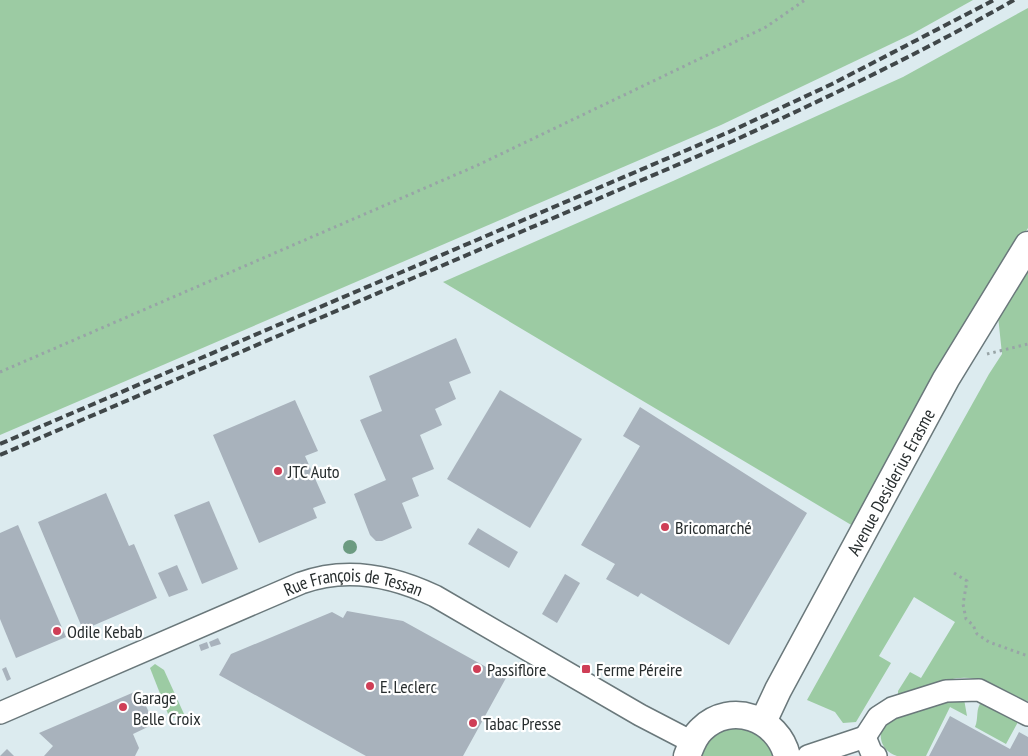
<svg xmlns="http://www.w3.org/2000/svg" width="1028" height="756" font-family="'PT Sans Narrow',sans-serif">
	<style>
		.green { fill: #9ccba3 }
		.building { fill: #a8b2bc }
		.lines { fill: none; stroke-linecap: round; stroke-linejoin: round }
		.minor-casing { stroke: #6a787b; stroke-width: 24 }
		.major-casing { stroke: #6a787b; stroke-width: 29 }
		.path { stroke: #98a4a6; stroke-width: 3; stroke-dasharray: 2.5 4; stroke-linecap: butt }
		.minor { stroke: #fff; stroke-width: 21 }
		.major { stroke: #fff; stroke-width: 26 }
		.rail { stroke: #404749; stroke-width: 4; stroke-dasharray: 8 4; stroke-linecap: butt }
		.tree { fill: #6c9b81 }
		.poi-dot { fill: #cf3e56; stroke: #fff; stroke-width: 2 }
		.labels { text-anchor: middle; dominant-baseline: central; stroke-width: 4.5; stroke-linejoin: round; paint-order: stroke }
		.poi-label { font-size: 18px; fill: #272d2e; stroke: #fff; text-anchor: start }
		.street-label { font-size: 18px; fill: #272d2e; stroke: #fff }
	</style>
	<rect width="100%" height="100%" fill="#dcebef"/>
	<g class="green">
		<path d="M0,0H973L912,34L721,125L0,435Z"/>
		<path d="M1028,8V228L953,345L853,526L443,282L673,181L903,77Z"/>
		<path d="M1028,267V701L1022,700C1007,694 991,683 975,679C951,673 926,689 904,697L898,696V691L910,672L921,678L955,622L914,597L879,656L891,663L856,722L843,723L835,712L807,700L989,374L1002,354L998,316Z"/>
		<path d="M155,664L164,670L184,714L170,719L150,668Z"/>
		<path d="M947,695L964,699L967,716L950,707L926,756C917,756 905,756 897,756C879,750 877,733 886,719Z"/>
		<path d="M982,701L1018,722L1006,744L975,727C979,718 975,709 982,701Z"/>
		<path d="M738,727C757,731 765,738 773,756H700C709,736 716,730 738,727Z"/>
	</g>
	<g class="building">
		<path d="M456,338L471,373L449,382L456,399L435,409L442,425L420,435L434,469L412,478L419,496L402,503L412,528L382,541H376L370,535L354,494L386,480L360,420L382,411L369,376Z"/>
		<path d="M500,390L582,439L530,528L447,479Z"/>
		<path d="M295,400L318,451L305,456L326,503L313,508L317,518L259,543L213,435Z"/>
		<path d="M640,407L807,513L729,645L641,593L638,597L606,579L615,564L581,545L640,446L623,436Z"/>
		<path d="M106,493L129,546L134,544L157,598L83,630L38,522Z"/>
		<path d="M209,501L238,569L202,584L174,515Z"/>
		<path d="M18,525L66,637L16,658L0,619V533Z"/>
		<path d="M478,528L518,552L509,568L468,544Z"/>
		<path d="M177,565L188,590L169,597L158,573Z"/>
		<path d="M565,574L580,583L557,623L542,614Z"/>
		<path d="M347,611L403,621L506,678L463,756H366L219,675L231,654L332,612L343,618Z"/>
		<path d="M218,638L221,644L211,647L209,642Z"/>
		<path d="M207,642L209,648L201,651L199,645Z"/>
		<path d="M6,667L11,679L7,681L2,669Z"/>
		<path d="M139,690L154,724L133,734L139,748L135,756H44L53,746L39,733Z"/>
		<path d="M950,716L1010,749L1019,732L1028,737V756H929Z"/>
		<path d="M7,749L14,756H0Z"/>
	</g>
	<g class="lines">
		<defs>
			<g id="minor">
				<path id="s1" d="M0,713L301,583C347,566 393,576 435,596L640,715L692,742"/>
				<path d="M865,737L878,717L892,708L946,691L979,690L1028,715"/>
				<path d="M808,756L865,737L872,754L876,756"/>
			</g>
			<g id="major">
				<path id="s2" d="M763,722L778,690L946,379L1028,245"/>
				<path d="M687,756C691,746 694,736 702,729C731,701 778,718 787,756"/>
			</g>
		</defs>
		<use href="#minor" class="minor-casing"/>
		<use href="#major" class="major-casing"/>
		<g class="path">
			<path d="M987,354L1028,344"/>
			<path d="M0,372L478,165L766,27L805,0"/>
			<path d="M954,573L967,581L963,604L966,619L973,625L977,634L989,642L1028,656"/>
		</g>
		<use href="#minor" class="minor"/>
		<use href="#major" class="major"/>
		<g class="rail">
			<path d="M0,444L729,132L832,84L994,0"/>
			<path d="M0,455L733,141C828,97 923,52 1014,0"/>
		</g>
	</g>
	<circle class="tree" cx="350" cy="547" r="7"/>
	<g class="poi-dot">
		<circle cx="278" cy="471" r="5"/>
		<circle cx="665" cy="527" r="5"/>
		<circle cx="57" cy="631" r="5"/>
		<circle cx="477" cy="669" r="5"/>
		<rect x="581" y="664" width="10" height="10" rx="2.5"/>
		<circle cx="370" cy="686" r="5"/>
		<circle cx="123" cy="707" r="5"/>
		<circle cx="473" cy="723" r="5"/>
	</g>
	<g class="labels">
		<g class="poi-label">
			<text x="288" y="471">JTC Auto</text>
			<text x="675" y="527">Bricomarché</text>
			<text x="67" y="631">Odile Kebab</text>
			<text x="487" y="669">Passiflore</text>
			<text x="596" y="669">Ferme Péreire</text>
			<text x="380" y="686">E. Leclerc</text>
			<text x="133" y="697">Garage<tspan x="133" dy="21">Belle Croix</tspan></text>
			<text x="483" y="723">Tabac Presse</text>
		</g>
		<g class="street-label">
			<text stroke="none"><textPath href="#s2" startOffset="272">Avenue Desiderius Erasme</textPath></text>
			<text stroke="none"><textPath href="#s1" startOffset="381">Rue François de Tessan</textPath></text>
		</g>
	</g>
</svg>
